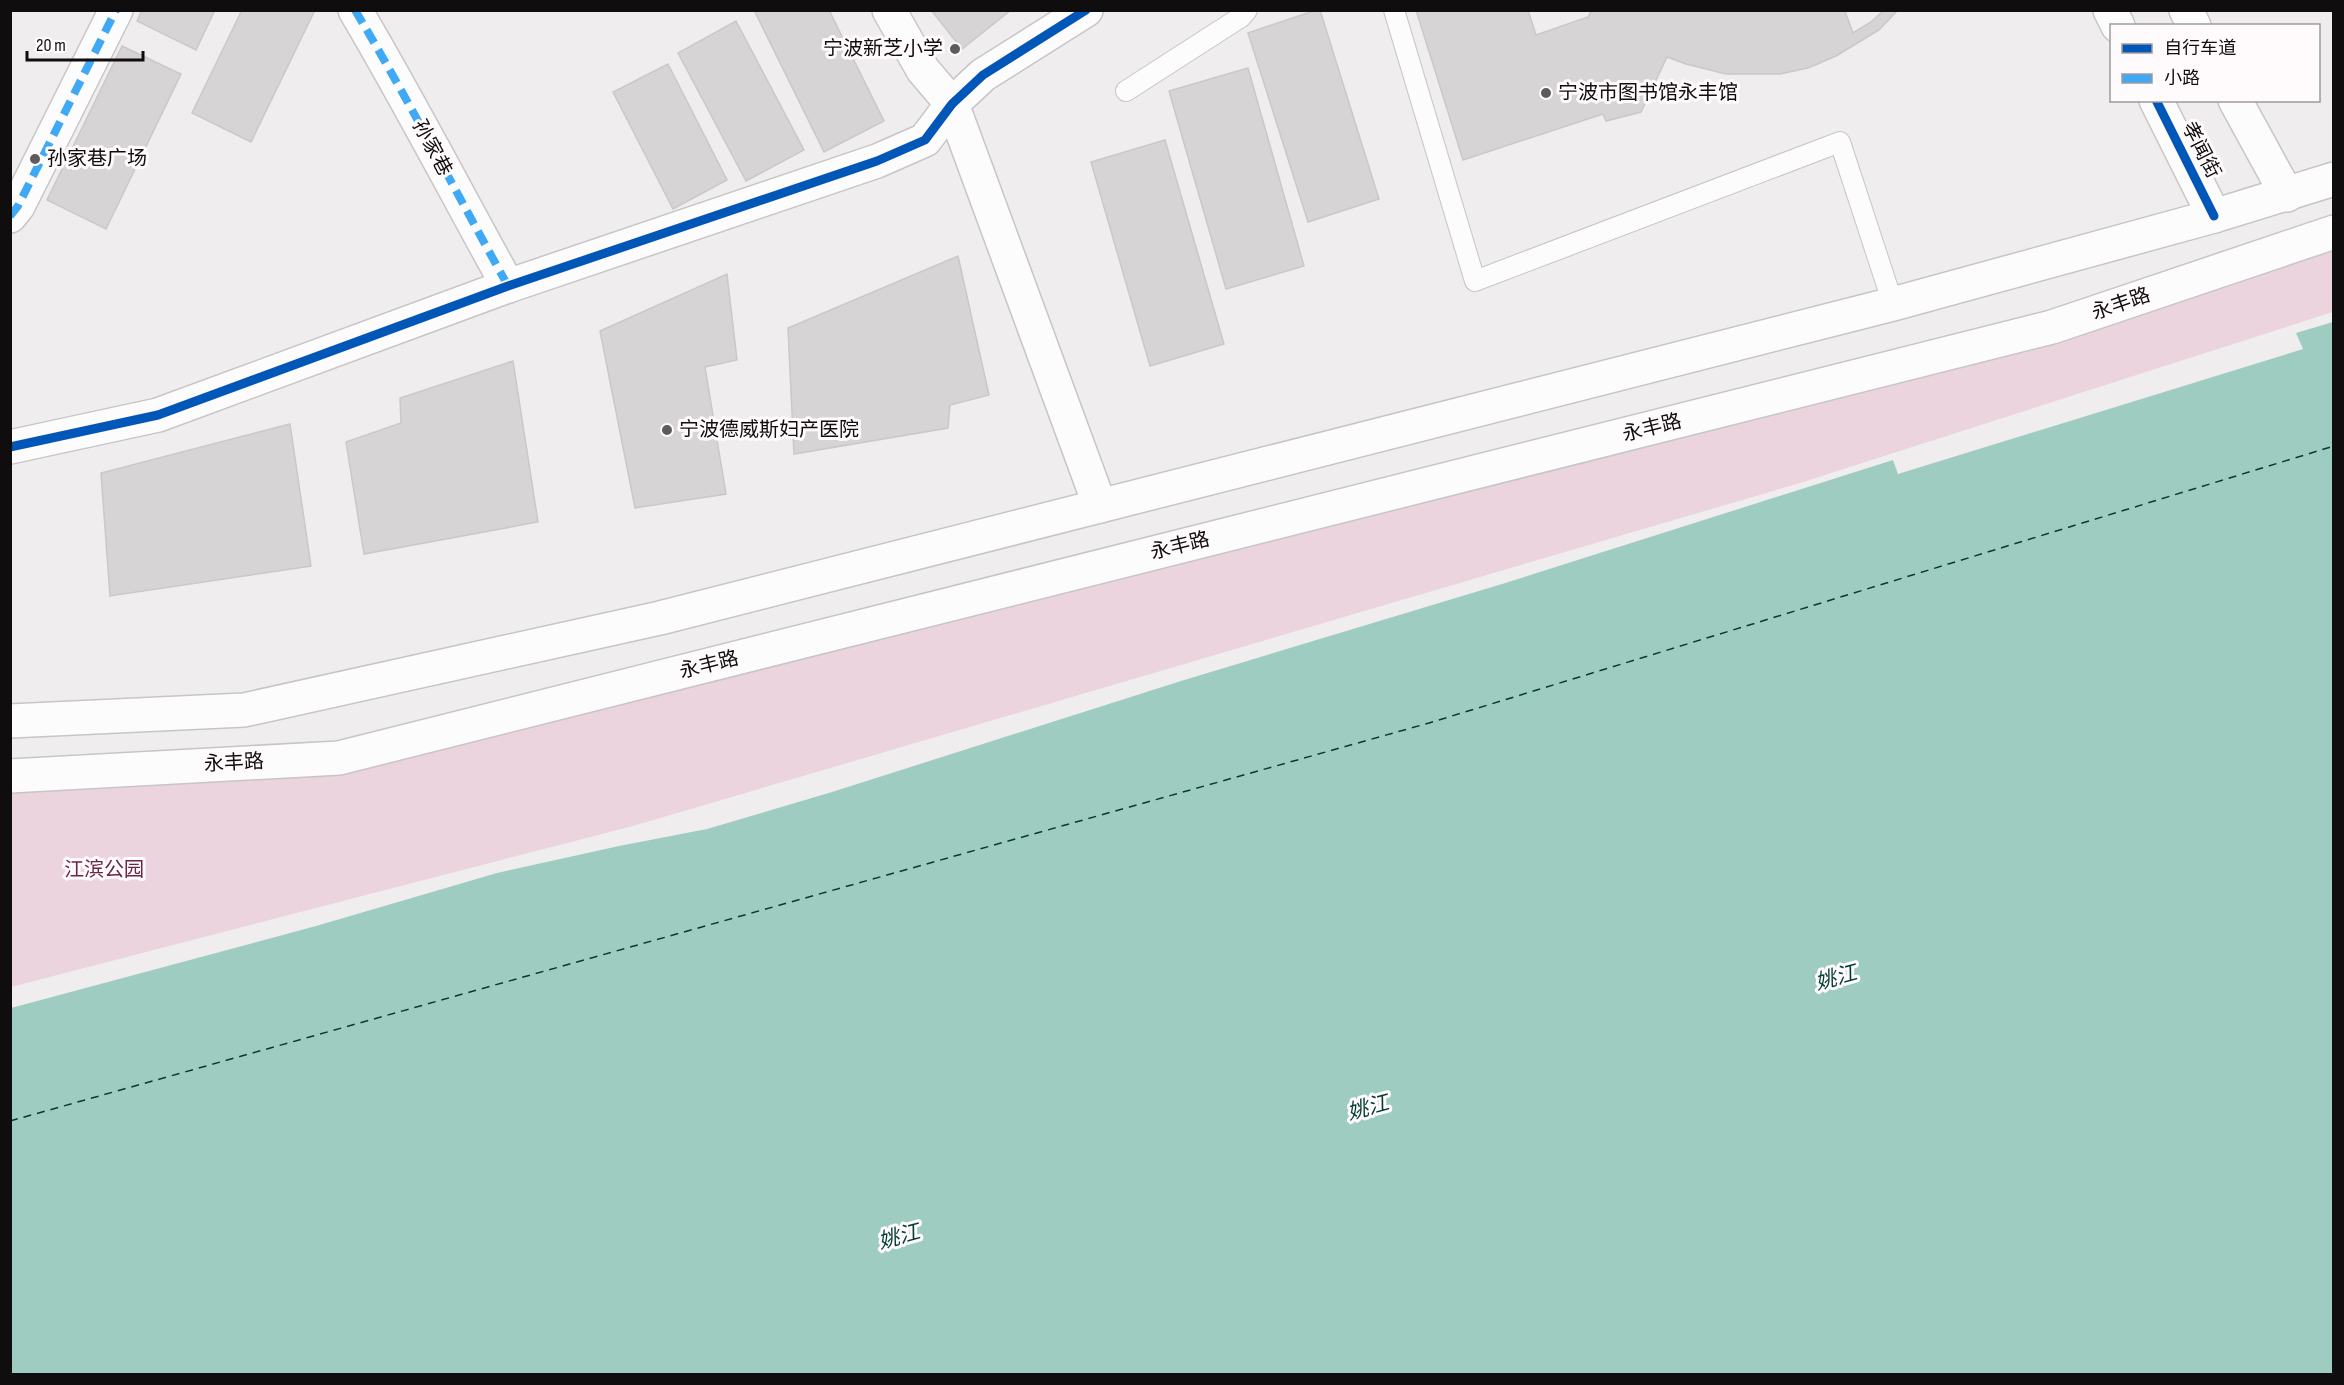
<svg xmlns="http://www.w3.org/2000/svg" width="2344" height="1385" font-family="'Sofia Sans Condensed','Noto Sans SC',sans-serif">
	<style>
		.green { fill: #ebd4de }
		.water { fill: #9fccc1 }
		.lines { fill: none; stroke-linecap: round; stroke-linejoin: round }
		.ferry { stroke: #003d33; stroke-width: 1.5; stroke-dasharray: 8 6; stroke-linecap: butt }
		.building { fill: #d6d4d5; stroke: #cac8c9; stroke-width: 1.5 }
		.lane-casing { stroke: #c7c5c6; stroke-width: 22 }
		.street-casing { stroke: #c7c5c6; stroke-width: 36 }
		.secondary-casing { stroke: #c7c5c6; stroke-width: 36 }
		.lane { stroke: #fdfcfc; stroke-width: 20 }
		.street { stroke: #fdfcfc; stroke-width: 33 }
		.secondary { stroke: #fdfcfc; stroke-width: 33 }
		.quiet { stroke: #3fa9f5; stroke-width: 8; stroke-dasharray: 15 8; stroke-linecap: butt }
		.cycleway-casing { stroke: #fffafc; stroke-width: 13 }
		.cycleway { stroke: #0057b8; stroke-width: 9 }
		.poi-dot { fill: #5e5b5c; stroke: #fffafc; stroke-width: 2 }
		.labels { text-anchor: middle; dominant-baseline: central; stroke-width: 6; stroke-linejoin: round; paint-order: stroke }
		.poi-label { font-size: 20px; fill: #0f0d0e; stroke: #fffafc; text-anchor: start }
		.street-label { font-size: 20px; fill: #0f0d0e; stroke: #fffafc }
		.park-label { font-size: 20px; fill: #682748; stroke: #fffafc }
		.water-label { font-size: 21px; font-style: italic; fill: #003d33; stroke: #fffafc }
	</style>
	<rect width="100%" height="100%" fill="#f0edee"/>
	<path class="green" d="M2333,237V312L1800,483L633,826L11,987V786L278,769Z"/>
	<path class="water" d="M2333,322V1374H11V1008L316,926L497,873L619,846L707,829L832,792L1181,681L1502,584L1893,460L1898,474L2303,349L2296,333Z"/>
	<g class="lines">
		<path class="ferry" d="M10,1121L1429,723L2334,446"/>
	</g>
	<g class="building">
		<path d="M142,10H215L196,50L137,21Z"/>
		<path d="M242,10H315L251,142L192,113Z"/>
		<path d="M754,10H829L884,121L824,152Z"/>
		<path d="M931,10H1011L962,49Z"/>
		<path d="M1316,10H1320L1379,199L1308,222L1248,33Z"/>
		<path d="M1416,10H1528L1536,35L1588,17L1592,10H1847L1845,11L1853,33L1871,22L1884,10H1898L1879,30L1836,56L1808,68L1780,74H1726L1686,64L1667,57L1641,112L1606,121L1603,114L1463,160Z"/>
		<path d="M736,21L804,150L746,181L678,53Z"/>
		<path d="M122,46L181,74L106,229L47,200Z"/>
		<path d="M668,64L727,180L673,209L613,92Z"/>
		<path d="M1248,68L1304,266L1226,289L1169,91Z"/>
		<path d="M1165,140L1224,344L1150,366L1091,162Z"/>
		<path d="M958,256L989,395L950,405L948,428L794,454L788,328Z"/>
		<path d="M727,274L737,360L705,367L726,494L635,508L600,331Z"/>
		<path d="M513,361L538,522L364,554L346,442L401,423L400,398Z"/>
		<path d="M290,424L311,566L110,596L101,473Z"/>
	</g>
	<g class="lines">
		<defs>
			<g id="lane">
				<path d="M1394,10L1475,281L1840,142L1893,304"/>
				<path d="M1126,91L1241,17L1247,10"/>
			</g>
			<g id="street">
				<path d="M355,10C409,101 457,194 508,286"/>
				<path d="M889,10L923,70L952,104L1100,506"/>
				<path d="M10,216L18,206L116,10"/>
				<path d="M10,447L158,415L508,286L877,161L925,140L952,104L983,75L1086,10"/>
			</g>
			<g id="secondary">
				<path d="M2110,10L2118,26"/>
				<path d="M2186,10L2194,26"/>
				<path d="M2156,100L2214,216"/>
				<path d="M2235,100L2287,195"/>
				<path d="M10,721L244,710L660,618L1893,304L2214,216L2334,179"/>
				<path d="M10,776L339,758L2052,327L2334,232"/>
			</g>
		</defs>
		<use href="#lane" class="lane-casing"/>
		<use href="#street" class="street-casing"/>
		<use href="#secondary" class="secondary-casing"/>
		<use href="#lane" class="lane"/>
		<use href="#street" class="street"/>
		<use href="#secondary" class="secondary"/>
		<g class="quiet">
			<path d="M355,10C409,101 457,194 508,286"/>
			<path d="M10,216L18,206L116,10"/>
		</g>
		<defs>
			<g id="cycleway">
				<path d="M2156,100L2214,216"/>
				<path d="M10,447L158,415L508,286L877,161L925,140L952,104L983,75L1086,10"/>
			</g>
		</defs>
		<use href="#cycleway" class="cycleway-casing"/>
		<use href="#cycleway" class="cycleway"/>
	</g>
	<g class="poi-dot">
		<circle cx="955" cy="49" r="6"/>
		<circle cx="1546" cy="93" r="6"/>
		<circle cx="35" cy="159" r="6"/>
		<circle cx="667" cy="430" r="6"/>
	</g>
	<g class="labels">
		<g class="poi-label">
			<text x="943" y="49" text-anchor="end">宁波新芝小学</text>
			<text x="1558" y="93">宁波市图书馆永丰馆</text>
			<text x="47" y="159">孙家巷广场</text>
			<text x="679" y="430">宁波德威斯妇产医院</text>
		</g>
		<g class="street-label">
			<text transform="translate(432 148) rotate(62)">孙家巷</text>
			<text transform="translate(2201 150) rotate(63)">孝闻街</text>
			<text transform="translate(2121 304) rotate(-19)">永丰路</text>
			<text transform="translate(1652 428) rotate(-14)">永丰路</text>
			<text transform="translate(1180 546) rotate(-14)">永丰路</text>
			<text transform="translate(709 665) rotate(-14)">永丰路</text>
			<text transform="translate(234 763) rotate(-3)">永丰路</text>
		</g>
		<g class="park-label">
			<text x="104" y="870">江滨公园</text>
		</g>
		<g class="water-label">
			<text transform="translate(1836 978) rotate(-15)">姚江</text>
			<text transform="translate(1368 1108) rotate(-15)">姚江</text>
			<text transform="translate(899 1237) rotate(-15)">姚江</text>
		</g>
	</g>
	<rect width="2344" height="1385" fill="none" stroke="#0f0d0e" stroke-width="24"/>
	<rect x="2110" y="24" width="210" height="78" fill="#fffafc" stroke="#9f9b9d" stroke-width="1.5"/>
	<rect x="2122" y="44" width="30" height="9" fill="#0057b8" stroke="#9f9b9d" stroke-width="1.5"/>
	<text x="2164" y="54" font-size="18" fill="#0f0d0e">自行车道</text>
	<rect x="2122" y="74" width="30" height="9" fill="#3fa9f5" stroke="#9f9b9d" stroke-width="1.5"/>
	<text x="2164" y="84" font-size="18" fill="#0f0d0e">小路</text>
	<path d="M27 51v9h116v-9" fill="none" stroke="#0f0d0e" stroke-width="3"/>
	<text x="36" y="51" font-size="18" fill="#0f0d0e" stroke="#fffafc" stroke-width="4.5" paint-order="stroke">20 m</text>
</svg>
